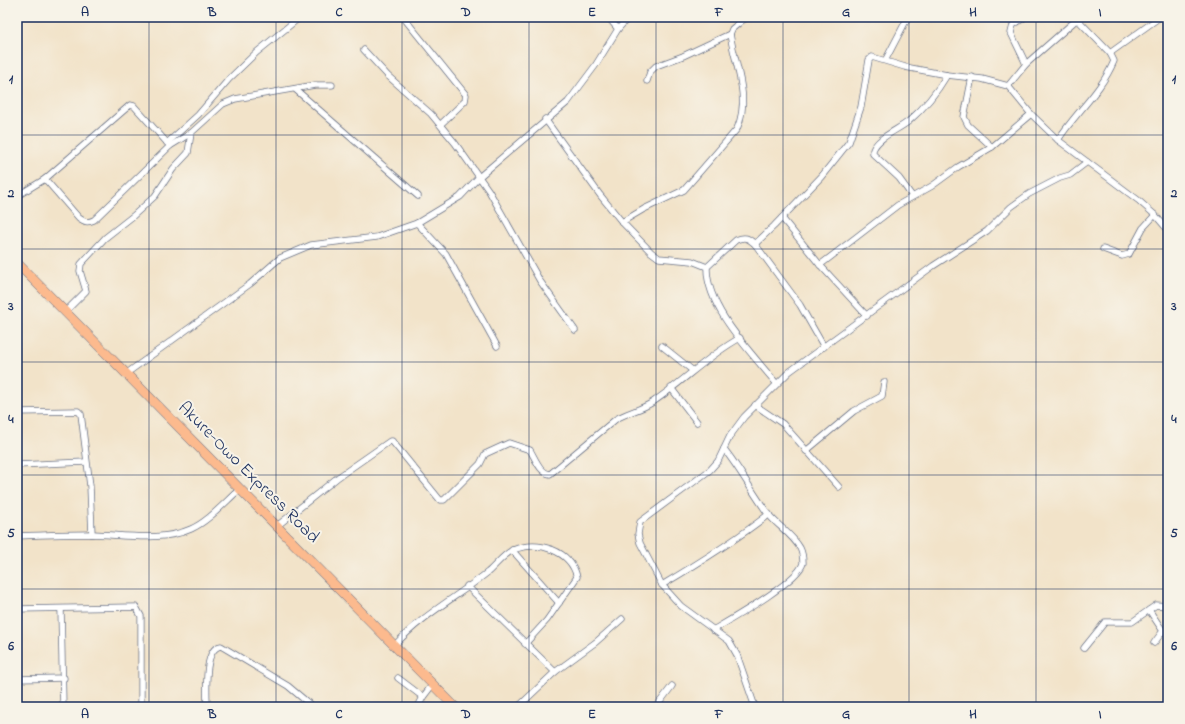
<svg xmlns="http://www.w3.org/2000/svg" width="1185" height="724" font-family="'Indie Flower',sans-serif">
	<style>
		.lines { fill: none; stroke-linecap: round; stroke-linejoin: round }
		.minor-casing { stroke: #666e83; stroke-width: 7 }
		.trunk-casing { stroke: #666e83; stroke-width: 10 }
		.minor { stroke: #fff; stroke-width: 5.5 }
		.trunk { stroke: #fcba8e; stroke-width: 9 }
		.grid { fill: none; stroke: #1b2f5e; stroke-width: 1; stroke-opacity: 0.55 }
		.labels { text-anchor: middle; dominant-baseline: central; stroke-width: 4; stroke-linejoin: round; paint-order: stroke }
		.street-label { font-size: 18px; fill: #1b2f5e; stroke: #f7f3e8 }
		.neatline { fill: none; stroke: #1b2f5e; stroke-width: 1.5 }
		.grid-label { font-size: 13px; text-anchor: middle; font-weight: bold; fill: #1b2f5e }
	</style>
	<rect width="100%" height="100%" fill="#f7f3e8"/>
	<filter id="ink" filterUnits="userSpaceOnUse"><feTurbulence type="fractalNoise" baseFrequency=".025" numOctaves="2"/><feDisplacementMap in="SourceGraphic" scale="8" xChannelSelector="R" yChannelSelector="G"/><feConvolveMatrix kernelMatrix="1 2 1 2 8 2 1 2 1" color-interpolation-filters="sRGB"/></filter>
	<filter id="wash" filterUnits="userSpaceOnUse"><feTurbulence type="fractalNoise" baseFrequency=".012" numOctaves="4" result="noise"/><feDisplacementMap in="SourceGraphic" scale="16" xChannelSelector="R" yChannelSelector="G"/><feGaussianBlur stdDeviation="0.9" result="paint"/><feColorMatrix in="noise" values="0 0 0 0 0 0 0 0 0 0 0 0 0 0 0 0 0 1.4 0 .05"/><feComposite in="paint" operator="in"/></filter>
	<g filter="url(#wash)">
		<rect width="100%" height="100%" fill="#f2e3c9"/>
	</g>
	<g filter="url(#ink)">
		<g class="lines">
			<defs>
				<g id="minor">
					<path d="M403,17L466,95L465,101L441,124"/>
					<path d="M608,17L618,29"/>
					<path d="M1025,17L1013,25L1011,33L1026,64"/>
					<path d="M739,23L747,17"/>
					<path d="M364,50L388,76L431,114L455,143L489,191L540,281L575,330"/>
					<path d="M886,59L908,17"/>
					<path d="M972,77L964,117L968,125L992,147"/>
					<path d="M647,81L650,72L656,66L683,56L730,34"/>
					<path d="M1008,86L1026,64L1075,21H1079L1110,53L1160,17"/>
					<path d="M295,89L418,196"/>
					<path d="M545,119L600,195L622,222L651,252L659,258L692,261L707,267C706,308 751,352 776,383"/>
					<path d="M1058,140C1076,112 1101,92 1114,61L1110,53"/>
					<path d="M167,143L198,115L229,79L257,52L300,17"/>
					<path d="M45,179L79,218C85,222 87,223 94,220L170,146L191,133"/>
					<path d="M17,196L45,179L130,105L134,106L170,146"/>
					<path d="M912,196L899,178L873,154V150C878,137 898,130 909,121C924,108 937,92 947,75"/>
					<path d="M782,218L820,265L867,316"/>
					<path d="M622,222L644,209L684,190L737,129C751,97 735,66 730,34L732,29L739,23L735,17"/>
					<path d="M417,223L446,254L497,346"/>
					<path d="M755,244L774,226L821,177L849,142L861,107L869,60L872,57L905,67L947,75L982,79L1008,86L1031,114L1058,140L1138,200L1155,215L1168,230"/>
					<path d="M1103,249L1122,256L1129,254L1143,228L1155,215"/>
					<path d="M820,265L898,205L932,186L958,167L992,147L1031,114"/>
					<path d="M707,267L736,240C745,236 748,238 755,244L800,305L824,347"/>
					<path d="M66,311L86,291L80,271L81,264L105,238L133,216L155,196L173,169L188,153L191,133L223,104L235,99L315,85H332"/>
					<path d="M662,346L692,370"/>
					<path d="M127,373L250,284L280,258L311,245L377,237L417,223L460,197L479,177L568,102L595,66L618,29L629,17"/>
					<path d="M671,388L697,422"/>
					<path d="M755,405L783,424L839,487"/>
					<path d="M17,412L78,411L81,414L90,486L92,534"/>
					<path d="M806,451L854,411L882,396L884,382"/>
					<path d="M17,465L86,462"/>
					<path d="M277,526L337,478L390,441H392L440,500H444L480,464L485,454L509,443L530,450C535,458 540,473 550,474L616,419C628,412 641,410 653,402C683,382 707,356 740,338"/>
					<path d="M17,536C42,535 68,534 93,534C124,535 162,542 191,529C209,521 225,502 240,489"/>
					<path d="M512,550L559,603"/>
					<path d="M662,585C699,563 735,541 769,514"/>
					<path d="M467,586L555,672"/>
					<path d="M17,609L136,607L141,616V707"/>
					<path d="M61,609L63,707"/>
					<path d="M713,630C730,620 799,581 803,563C803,559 802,552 800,548C793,535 778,526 769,515C753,494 741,470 724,449"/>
					<path d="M1154,643L1163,631L1149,610L1156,605L1168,606"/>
					<path d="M395,645C422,615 457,597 488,572C496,565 504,554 513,550C539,540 570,550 577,577L547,620L525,644"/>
					<path d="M1084,648L1105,622H1132L1149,610"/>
					<path d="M398,678L423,697"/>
					<path d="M17,679L64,678"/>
					<path d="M207,707C207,693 203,648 221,646L288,686L313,707"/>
					<path d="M418,707L423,697L433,684"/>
					<path d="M518,707L555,672L596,642L622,619"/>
					<path d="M656,707L672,686"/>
					<path d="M755,707L737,655L729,641L681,606L662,585L640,543L638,534L640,522L710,470L718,461L730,436L744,417L789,372L933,266L987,231L1011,207L1029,194L1060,178L1070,175L1087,162"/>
				</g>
				<path id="trunk" d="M17,263L455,707"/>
			</defs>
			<use href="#minor" class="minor-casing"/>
			<use href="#trunk" class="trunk-casing"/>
			<use href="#minor" class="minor"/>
			<use href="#trunk" class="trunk"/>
		</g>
	</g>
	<path class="grid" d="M149,17V707M276,17V707M402,17V707M529,17V707M656,17V707M783,17V707M909,17V707M1036,17V707M17,135H1168M17,249H1168M17,362H1168M17,475H1168M17,589H1168"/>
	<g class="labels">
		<g class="street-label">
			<text transform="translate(248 473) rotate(45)">Akure-Owo Express Road</text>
		</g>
	</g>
	<rect width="1185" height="724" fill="none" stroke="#f7f3e8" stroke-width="44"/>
	<rect x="22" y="22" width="1141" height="680" class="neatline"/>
	<g class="grid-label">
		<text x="85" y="16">A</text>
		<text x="212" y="16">B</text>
		<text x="339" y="16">C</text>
		<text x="466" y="16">D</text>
		<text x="592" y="16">E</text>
		<text x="719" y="16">F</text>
		<text x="846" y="16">G</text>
		<text x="973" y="16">H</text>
		<text x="1100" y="16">I</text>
		<text x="11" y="83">1</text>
		<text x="1174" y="83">1</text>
		<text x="11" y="197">2</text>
		<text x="1174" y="197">2</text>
		<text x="11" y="310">3</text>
		<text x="1174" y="310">3</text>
		<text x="11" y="423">4</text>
		<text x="1174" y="423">4</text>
		<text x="11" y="537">5</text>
		<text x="1174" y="537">5</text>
		<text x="11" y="650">6</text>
		<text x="1174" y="650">6</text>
		<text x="85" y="718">A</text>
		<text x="212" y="718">B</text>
		<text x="339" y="718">C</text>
		<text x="466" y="718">D</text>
		<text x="592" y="718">E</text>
		<text x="719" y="718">F</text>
		<text x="846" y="718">G</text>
		<text x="973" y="718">H</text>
		<text x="1100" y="718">I</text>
	</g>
</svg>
